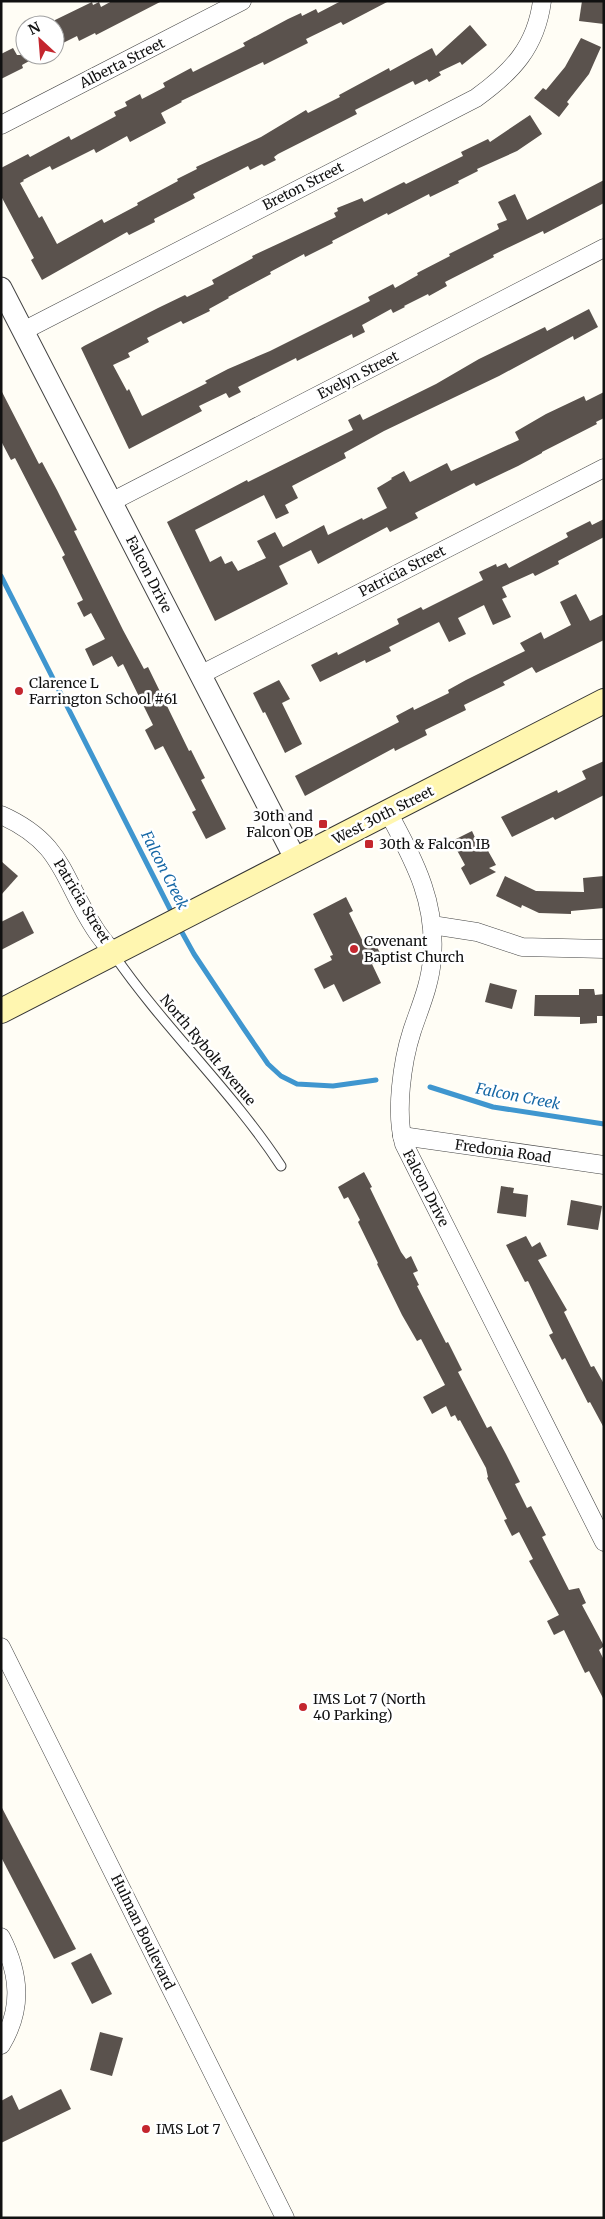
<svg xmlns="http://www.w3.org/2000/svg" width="605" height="2219" font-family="Merriweather,serif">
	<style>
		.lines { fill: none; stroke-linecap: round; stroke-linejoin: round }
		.stream { stroke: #3f96cf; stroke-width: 5 }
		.building { fill: #5a524d }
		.service-casing { stroke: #444; stroke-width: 11 }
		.minor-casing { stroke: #444; stroke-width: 19 }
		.tertiary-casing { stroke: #444; stroke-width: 23 }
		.secondary-casing { stroke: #333; stroke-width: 26 }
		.service { stroke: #fff; stroke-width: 9 }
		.minor { stroke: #fff; stroke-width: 18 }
		.tertiary { stroke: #fff; stroke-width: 21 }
		.secondary { stroke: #fff6b0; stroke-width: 24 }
		.poi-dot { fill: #c4262e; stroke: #fff; stroke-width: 2 }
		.labels { text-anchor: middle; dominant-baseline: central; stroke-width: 5; stroke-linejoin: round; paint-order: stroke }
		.street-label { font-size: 14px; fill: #111; stroke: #fff }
		.poi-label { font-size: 14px; fill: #111; stroke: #fff; text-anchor: start }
		.water-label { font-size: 15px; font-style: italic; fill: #1768a6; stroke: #fff }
	</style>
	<rect width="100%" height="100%" fill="#fffdf5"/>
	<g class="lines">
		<g class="stream">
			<path d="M1,576L173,915"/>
			<path d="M179,927L194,954L244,1029L268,1064L281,1076L297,1084L333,1086L376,1080"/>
			<path d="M430,1087L493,1107L604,1124"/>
		</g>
	</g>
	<g class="building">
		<path d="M112,1H162L96,35L95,33L79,41L77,36L55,47V20L92,2L93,5L99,2L101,7Z"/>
		<path d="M341,1H389L343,25L341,22L306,39L308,43L264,65L263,62L181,101L182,102L161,113L166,123L130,142L127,136L96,153L94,149L52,170L50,166L23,180L24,181L20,183L39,218L42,216L57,244L102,219L104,223L138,205L137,203L178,181L177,179L197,169L196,167L261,137L306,110L308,113L340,97L339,95L389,68L390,71L432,48L436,56L470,25L487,45L462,65L460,62L439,72L441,75L429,82L427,79L415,85L413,81L355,110L357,114L278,154L274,157L276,160L264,166L262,164L250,170L248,166L193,194L195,198L154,219L155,222L129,235L127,232L42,280L31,260L34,258L1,196V168L28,154L30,157L69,136L71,140L116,116L114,112L127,106L125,102L140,94L142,99L165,87L163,83L191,68L193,72L245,46L243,43L288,19L301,13L302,16L316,9L318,13Z"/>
		<path d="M582,1H604V24L579,21Z"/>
		<path d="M581,38L601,47L589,74L567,102L569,104L559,117L534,98L543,88L546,90L565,67Z"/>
		<path d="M13,48L17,55H40L22,65L23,68L1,79V54Z"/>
		<path d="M530,115L542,134L517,151L477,169L478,171L458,181L459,183L430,197L429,194L388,215L387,213L332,241L333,243L305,257L304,254L270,272L271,274L228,297L229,298L209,309L210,311L183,324L181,321L147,338L149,342L128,353L130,357L113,365L127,391L129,389L142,416L207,383L205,381L228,369L270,351L370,301L368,297L393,284L395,288L418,275L417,273L450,256L449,254L499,229L497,224L507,220L498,202L515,194L527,220L604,180V203L544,234L543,231L493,255L494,257L445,282L447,286L429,296L428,294L404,306L405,307L393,313L391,309L362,325L365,332L353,338L352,334L297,361L296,358L238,387L241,392L229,398L226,393L199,406L202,411L129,449L81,348L84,346L158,308L185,295L187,297L214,284L212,280L253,258L252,256L336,217L334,213L338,211L337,208L362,198L364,202L404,182L406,184L463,156L461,152L488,139L490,142Z"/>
		<path d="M589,309L598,327L574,340L573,336L499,376L384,431L344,453L346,458L292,486L298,498L285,505L289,513L276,519L264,495L195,530L210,562L221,556L225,564L232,561L238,571L266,558L257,541L275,532L283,547L324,525L328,535L362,518L363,520L387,508L377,488L392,479L391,478L404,471L410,482L447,463L451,471L519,440L515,432L546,414L584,396L586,401L604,392V418L596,422L597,424L542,452V453L518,466L476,486L474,483L415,513L418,518L390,532L387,527L318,564L311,550L279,566L288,584L215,621L167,522L247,480L248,482L353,430L348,420L360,414L363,420L436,384L479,359L545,327L547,331Z"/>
		<path d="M1,390L39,464L42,462L57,490L77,530L74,531L123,630L144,669L148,667L189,751L191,750L205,778L201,780L226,829L206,839L192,812L196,810L163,746L155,750L145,730L153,725L123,664L118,667L112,656L93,666L85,649L105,639L91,613L84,617L77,603L83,600L62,557L65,555L15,458L11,460L1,441Z"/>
		<path d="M604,519V537L558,561L559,564L535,576L533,573L502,587L507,597L502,599L511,617L493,625L484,605L458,618L466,634L449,642L439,622L389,647L391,651L366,663L365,660L320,682L311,665L337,652L338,655L399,624L397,619L421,607L423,610L483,580L479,572L496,564L497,567L506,563L509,568L568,537L566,533L590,521L592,525Z"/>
		<path d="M576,594L590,621L604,614V640L536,673L532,667L503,682L505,685L464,705L466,710L425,730L427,735L395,751L394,748L305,796L295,776L399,722L396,716L413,707L414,710L449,693L448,690L466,680L525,651L520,643L541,632L544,639L571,625L560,602Z"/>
		<path d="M279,680L290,699L282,703L302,744L285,753L265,712L263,713L253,693Z"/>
		<path d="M604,761V795L555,820L553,817L512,837L501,817L557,790L558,793L586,779L582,771Z"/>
		<path d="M472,831L478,844L483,842L496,865L489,868L496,872L470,885L461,868L465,865L452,841Z"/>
		<path d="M1,861L18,876L1,895Z"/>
		<path d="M505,876L536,891L584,892L583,878L604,876V908L571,911V914L539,913L522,905L521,908L496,896Z"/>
		<path d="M346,897L353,911L349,913L364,944L373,939L383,959L372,964L381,983L343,1002L334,984L324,989L314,969L332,960L330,956L333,955L313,914Z"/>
		<path d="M23,911L34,933L1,950V922Z"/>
		<path d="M490,983L517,990L512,1009L485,1002Z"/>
		<path d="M579,989H594L595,995L604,994V1016H597V1023L580,1024V1017L534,1016L535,995H579Z"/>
		<path d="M364,1172L372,1187L370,1188L401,1252L406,1259L411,1256L418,1271L413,1273L419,1285L417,1286L446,1343L448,1342L462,1370L458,1372L487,1428L491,1426L506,1454L520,1482L515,1484L527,1508L531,1506L546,1535L542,1537L569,1590L579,1588L586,1603L582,1605L604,1646L599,1650L604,1660V1700L589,1671L585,1673L564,1630L554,1635L547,1621L559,1615L529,1561L533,1559L519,1532L512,1536L504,1520L507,1519L487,1478L488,1477L486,1468L460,1420L458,1421L455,1415L451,1417L446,1406L432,1414L423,1397L445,1385L421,1339L417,1341L402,1315L377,1264L378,1263L358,1222L360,1220L348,1197L344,1199L338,1187Z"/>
		<path d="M501,1186L514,1188L513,1193L528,1195L526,1217L497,1213Z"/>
		<path d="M571,1200L602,1206L598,1230L567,1225Z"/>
		<path d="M526,1236L532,1247L540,1242L547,1256L538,1260L567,1310L564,1312L591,1367L594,1366L604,1384V1428L590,1402L588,1403L565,1358L562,1360L549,1335L553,1333L528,1281L525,1282L506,1245Z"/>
		<path d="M1,1806L76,1949L54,1959L1,1857Z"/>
		<path d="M91,1953L112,1994L92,2004L71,1963Z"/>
		<path d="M100,2032L123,2038L112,2076L90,2070Z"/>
		<path d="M61,2089L71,2109L1,2143V2101L12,2095L19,2110Z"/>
	</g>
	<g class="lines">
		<defs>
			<path id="service" d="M114,955C165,1029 232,1091 281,1166"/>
			<g id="minor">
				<path d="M1,125L242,1"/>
				<path d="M23,331L476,98C512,72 536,47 542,1"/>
				<path d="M111,502L604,248"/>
				<path d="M200,675L604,468"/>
				<path d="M388,812C414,861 437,901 432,959C430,985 420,1007 412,1031C402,1062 395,1113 404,1144L604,1542"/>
				<path d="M1,815C64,843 62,879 95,929C100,937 107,945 113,953"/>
				<path d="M432,925L477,932L522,947L604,949"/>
				<path d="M402,1136L604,1165"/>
				<path d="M1,1647L285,2218"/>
				<path d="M1,1937C20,1974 23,2009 1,2045"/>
			</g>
			<path id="tertiary" d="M1,288L296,860"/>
			<path id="secondary" d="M1,1011L604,701"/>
		</defs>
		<use href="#service" class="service-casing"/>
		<use href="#minor" class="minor-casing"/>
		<use href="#tertiary" class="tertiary-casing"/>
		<use href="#secondary" class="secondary-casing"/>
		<use href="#service" class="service"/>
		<use href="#minor" class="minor"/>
		<use href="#tertiary" class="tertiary"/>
		<use href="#secondary" class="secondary"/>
	</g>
	<g class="poi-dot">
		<circle cx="19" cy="691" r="5"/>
		<rect x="318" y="819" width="10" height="10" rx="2.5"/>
		<rect x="364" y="839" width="10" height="10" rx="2.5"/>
		<circle cx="354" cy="949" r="5"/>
		<circle cx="303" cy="1707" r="5"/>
		<circle cx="146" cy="2129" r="5"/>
	</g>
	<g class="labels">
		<g class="street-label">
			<text transform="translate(122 63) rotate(-27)">Alberta Street</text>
			<text transform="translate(303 186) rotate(-27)">Breton Street</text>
			<text transform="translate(358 375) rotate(-27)">Evelyn Street</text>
			<text transform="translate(402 571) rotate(-27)">Patricia Street</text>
			<text transform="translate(149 574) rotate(63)">Falcon Drive</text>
			<text transform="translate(383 815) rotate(-27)">West 30th Street</text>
			<text transform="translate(82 901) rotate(59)">Patricia Street</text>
			<text transform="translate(208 1050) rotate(50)">North Rybolt Avenue</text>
			<text transform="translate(503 1151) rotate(8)">Fredonia Road</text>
			<text transform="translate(426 1188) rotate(63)">Falcon Drive</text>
			<text transform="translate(143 1932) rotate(64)">Hulman Boulevard</text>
		</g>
		<g class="poi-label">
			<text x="29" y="683">Clarence L<tspan x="29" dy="16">Farrington School #61</tspan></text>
			<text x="313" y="816" text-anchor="end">30th and<tspan x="313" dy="16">Falcon OB</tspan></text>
			<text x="379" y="844">30th &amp; Falcon IB</text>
			<text x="364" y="941">Covenant<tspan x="364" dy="16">Baptist Church</tspan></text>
			<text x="313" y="1699">IMS Lot 7 (North<tspan x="313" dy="16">40 Parking)</tspan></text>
			<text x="156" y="2129">IMS Lot 7</text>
		</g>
		<g class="water-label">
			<text transform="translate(165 870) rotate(63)">Falcon Creek</text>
			<text transform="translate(518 1096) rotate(11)">Falcon Creek</text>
		</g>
	</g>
	<rect width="605" height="2219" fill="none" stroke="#111111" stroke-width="5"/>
	<g transform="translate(40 40) rotate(334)"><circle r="24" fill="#ffffff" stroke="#a0a0a0"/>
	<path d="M0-4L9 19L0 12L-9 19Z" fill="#c4262e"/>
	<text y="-8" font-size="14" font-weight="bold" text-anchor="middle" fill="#111111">N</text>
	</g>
</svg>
